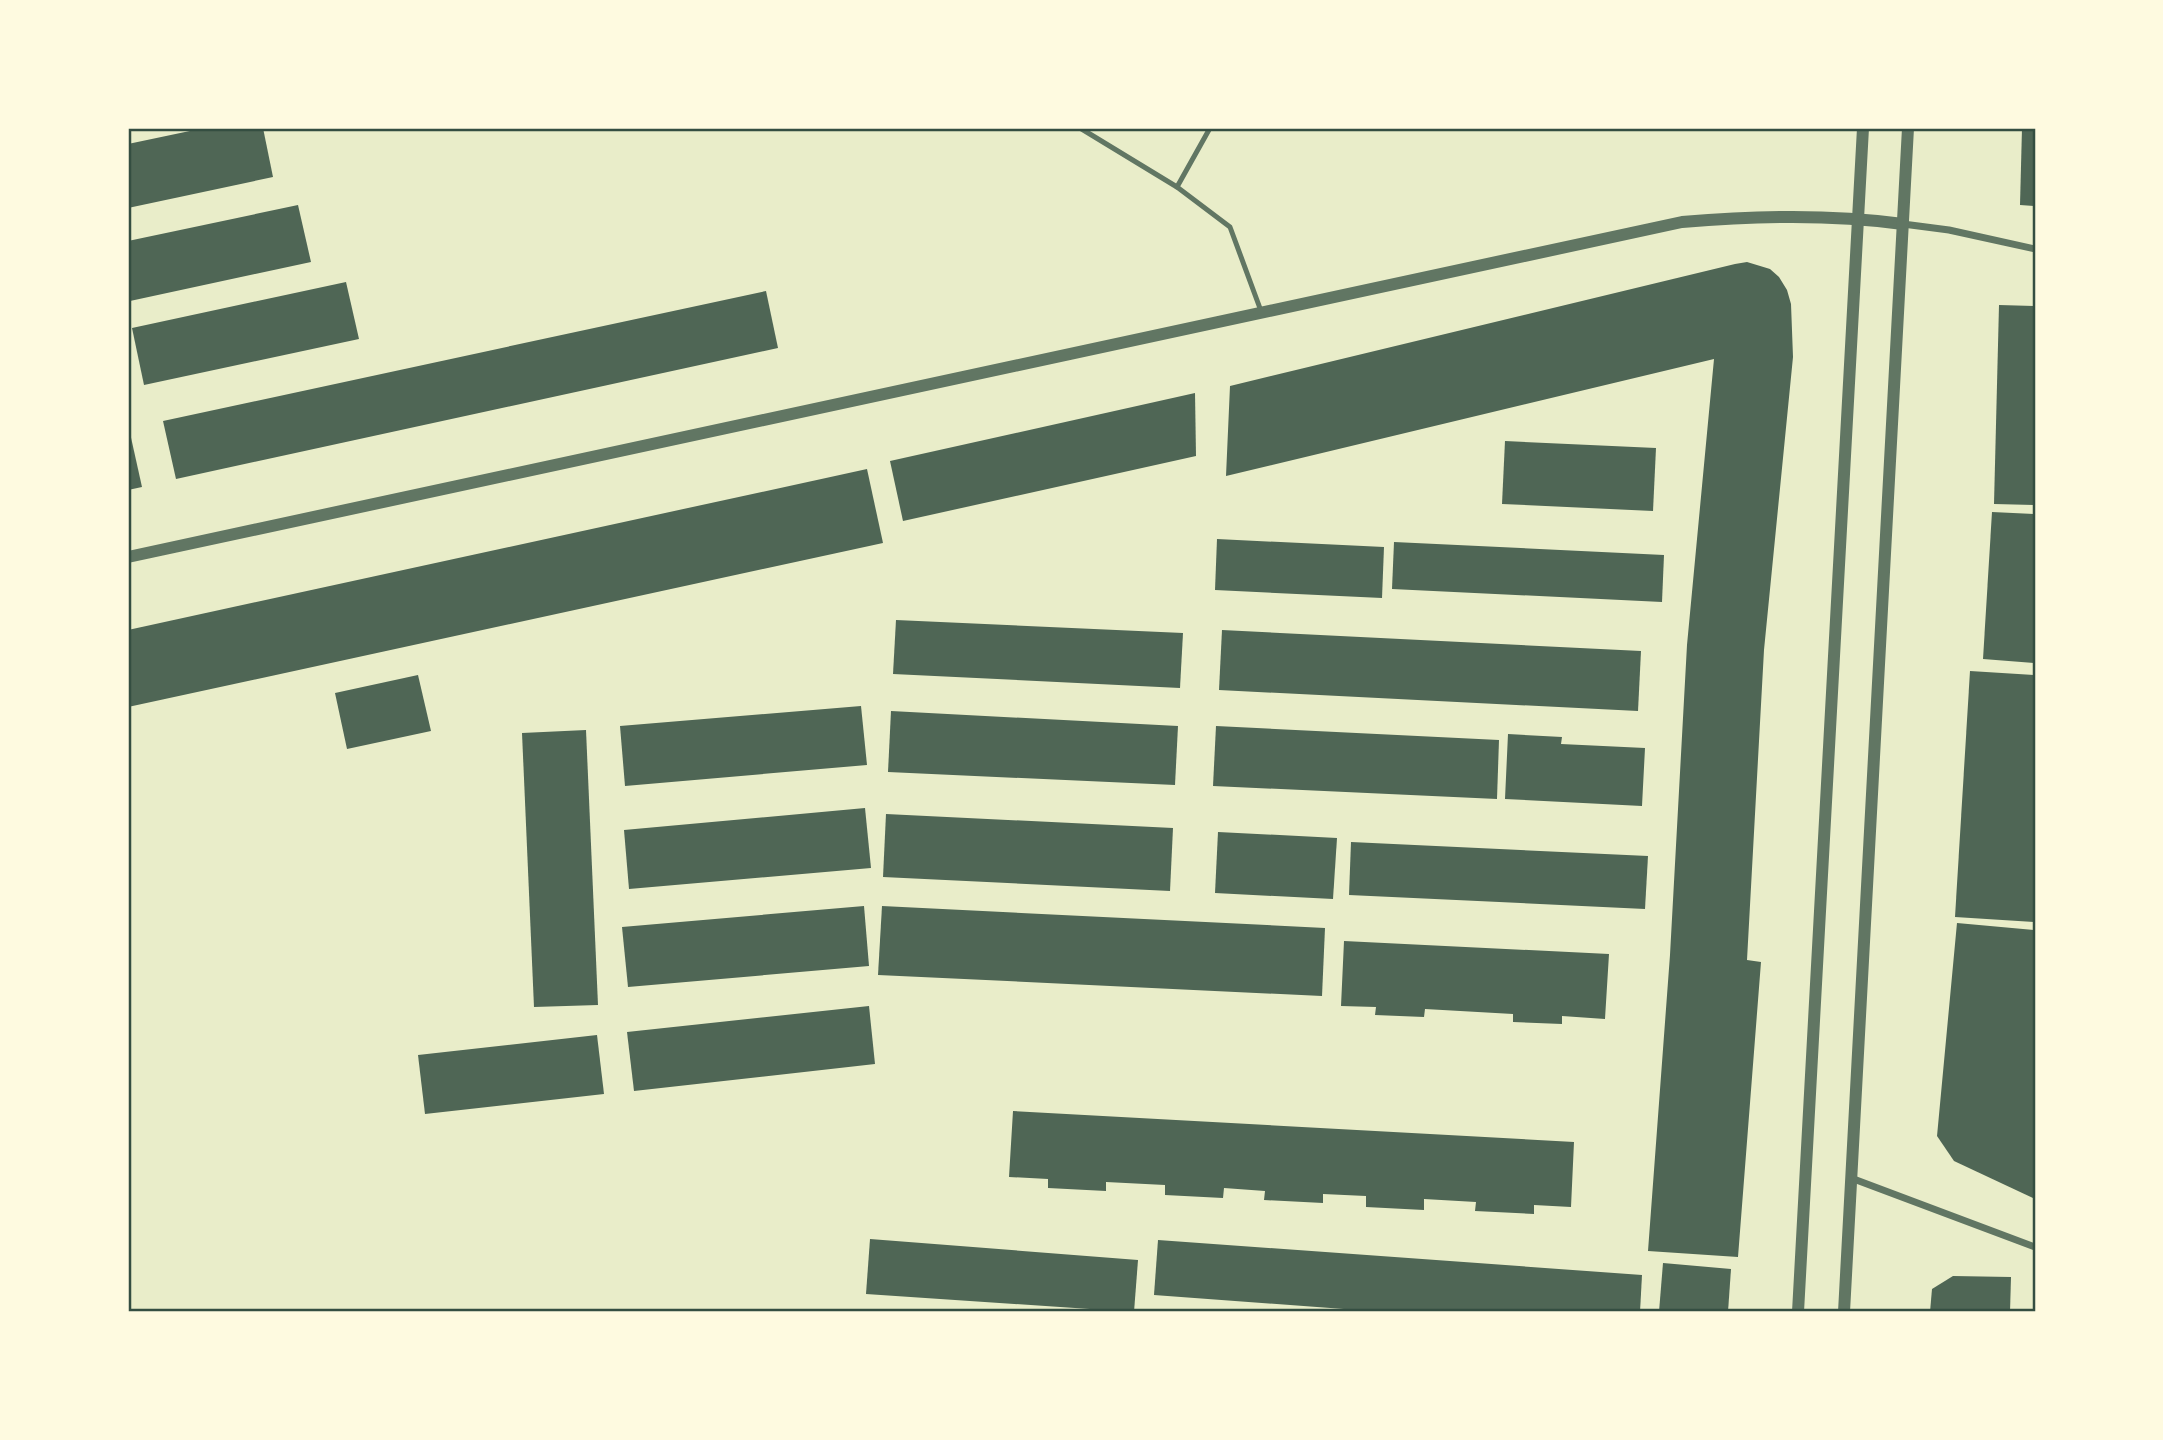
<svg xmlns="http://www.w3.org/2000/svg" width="2163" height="1440" font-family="Figtree,sans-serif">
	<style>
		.building { fill: #4f6655 }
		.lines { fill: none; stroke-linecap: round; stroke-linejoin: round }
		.service { stroke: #617663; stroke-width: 5 }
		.minor { stroke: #617663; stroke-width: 7 }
		.tertiary { stroke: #617663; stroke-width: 12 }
		.neatline { fill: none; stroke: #344e41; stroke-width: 2.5 }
	</style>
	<rect width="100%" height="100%" fill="#e9edc9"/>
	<g class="building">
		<path d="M204,128H263L273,177L128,208V144Z"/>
		<path d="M2022,128H2035V206L2020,205Z"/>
		<path d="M298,205L311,262L130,301L128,292V241Z"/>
		<path d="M1747,262L1770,269L1779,277L1787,290L1791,304L1793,357L1764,650L1747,960L1761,962L1738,1257L1648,1251L1670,955L1687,645L1714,359L1226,476L1230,386L1735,264Z"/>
		<path d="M346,282L359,339L144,385L132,328Z"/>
		<path d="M766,291L778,348L176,479L163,421Z"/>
		<path d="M1999,305L2035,306V505L1994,504Z"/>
		<path d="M1195,393L1196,456L903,521L890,461Z"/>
		<path d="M128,424L142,487L128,490Z"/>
		<path d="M1505,441L1656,448L1653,511L1502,504Z"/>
		<path d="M867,469L883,543L128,707V630Z"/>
		<path d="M1992,512L2035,514V663L1983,659Z"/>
		<path d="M1217,539L1384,547L1382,598L1215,590Z"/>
		<path d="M1394,542L1664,555L1662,602L1392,589Z"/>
		<path d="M896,620L1183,633L1180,688L893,674Z"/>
		<path d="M1222,630L1641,651L1638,711L1219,690Z"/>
		<path d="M1970,671L2035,675V922L1955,917Z"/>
		<path d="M418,675L431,731L347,749L335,693Z"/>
		<path d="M861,706L867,765L625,786L620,726Z"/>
		<path d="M891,711L1178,726L1175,785L888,772Z"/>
		<path d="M1216,726L1499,740L1497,799L1213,786Z"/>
		<path d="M586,730L598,1005L534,1007L522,733Z"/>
		<path d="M1508,734L1562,737L1561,744L1645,748L1642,806L1505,799Z"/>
		<path d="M865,808L871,868L629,889L624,830Z"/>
		<path d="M886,814L1173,828L1170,891L883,877Z"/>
		<path d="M1218,832L1337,838L1333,899L1215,893Z"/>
		<path d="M1351,842L1648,856L1645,909L1349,895Z"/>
		<path d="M864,906L869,966L628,987L622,927Z"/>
		<path d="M882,906L1325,928L1322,996L878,975Z"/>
		<path d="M1957,923L2035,930V1199L1954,1161L1937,1136Z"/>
		<path d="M1344,941L1609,954L1605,1019L1562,1016V1024L1513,1022V1014L1425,1009L1424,1017L1375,1015L1376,1007L1341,1006Z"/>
		<path d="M869,1006L875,1064L634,1091L627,1032Z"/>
		<path d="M597,1035L604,1094L425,1114L418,1055Z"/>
		<path d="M1013,1111L1574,1142L1571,1207L1534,1205V1214L1475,1211L1476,1202L1424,1199V1210L1366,1207V1196L1323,1194V1203L1264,1200L1265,1191L1224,1188L1223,1198L1165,1195V1185L1106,1182V1191L1048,1188V1179L1009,1177Z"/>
		<path d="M870,1239L1138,1260L1134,1312L866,1294Z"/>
		<path d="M1158,1240L1642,1275L1640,1312H1384L1154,1295Z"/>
		<path d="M1663,1263L1731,1269L1728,1312H1659Z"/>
		<path d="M1953,1276L2011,1277L2010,1312H1930L1932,1289Z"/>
	</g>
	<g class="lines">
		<g class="service">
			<path d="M1080,128L1177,187L1230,227L1261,311"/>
			<path d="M1177,187L1210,128"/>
		</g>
		<g class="minor">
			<path d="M1903,224L1949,230L2035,249"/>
			<path d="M1851,1178L2035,1247"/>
		</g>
		<g class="tertiary">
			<path d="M128,557L1682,222C1756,216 1829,214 1903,224"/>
			<path d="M1798,1312L1863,128"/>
			<path d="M1844,1312L1908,128"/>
		</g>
	</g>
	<rect width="2163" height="1440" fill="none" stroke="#fefae0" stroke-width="259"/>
	<rect x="130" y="130" width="1904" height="1180" class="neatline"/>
</svg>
